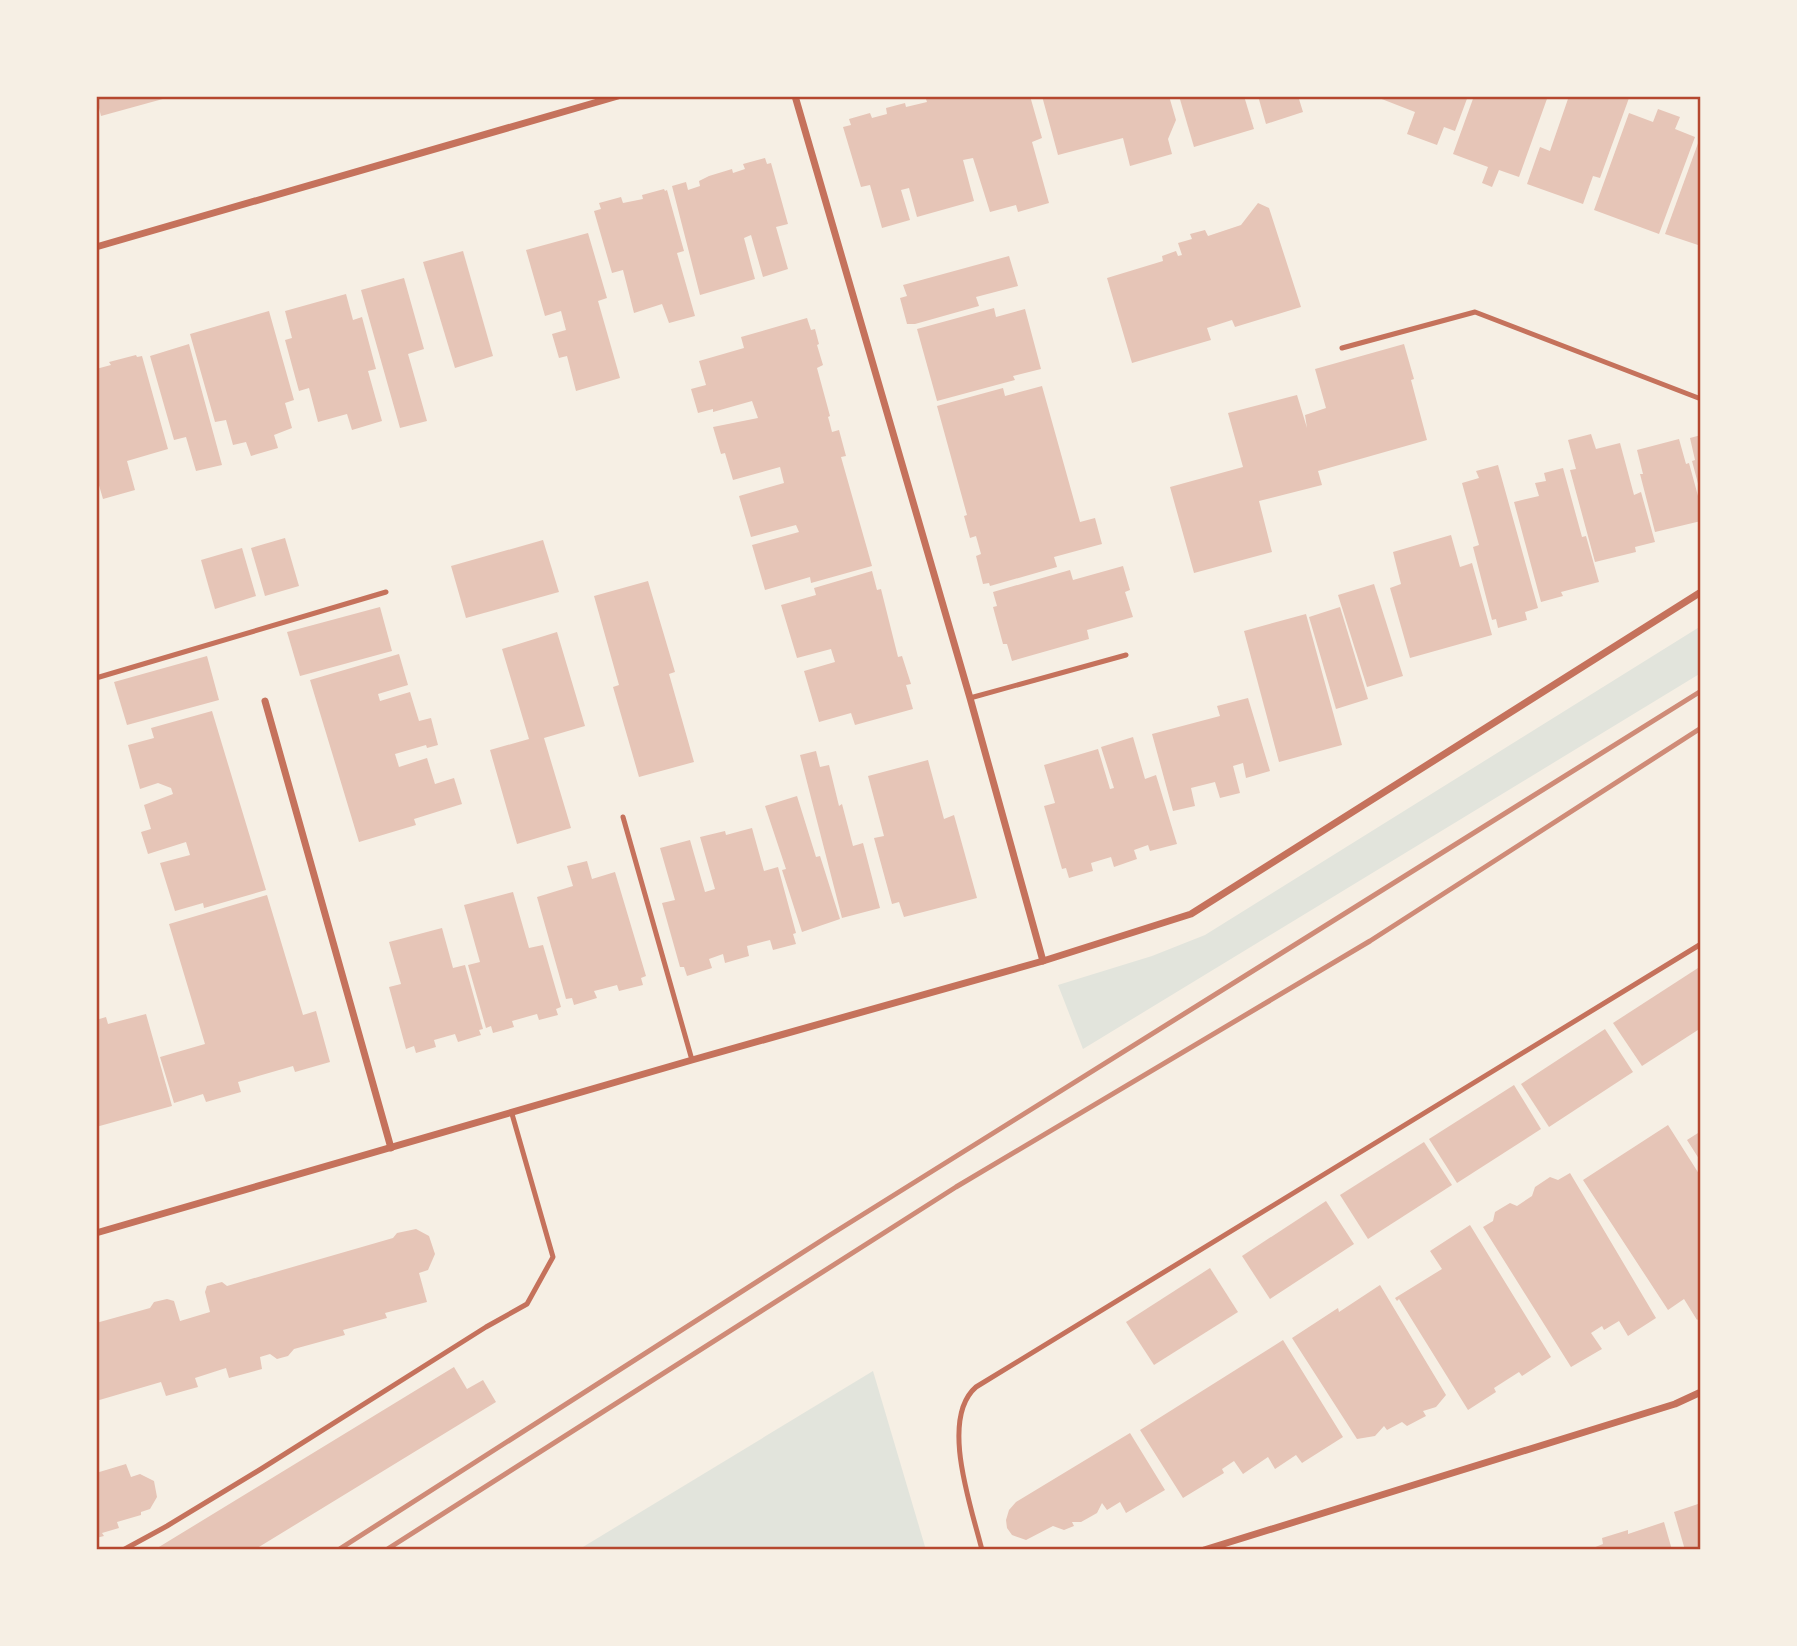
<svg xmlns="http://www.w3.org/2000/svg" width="1797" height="1646" font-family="'Varela Round',sans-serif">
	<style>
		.green { fill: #e2e4dc }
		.building { fill: #e6c5b7 }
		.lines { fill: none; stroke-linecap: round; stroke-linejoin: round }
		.service { stroke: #c5725c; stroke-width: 5 }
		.minor { stroke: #c5725c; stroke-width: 7 }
		.rail { stroke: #cf8b77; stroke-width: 5 }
		.neatline { fill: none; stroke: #b5482f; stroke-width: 2.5 }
	</style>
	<rect width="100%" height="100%" fill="#f6efe4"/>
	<g class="green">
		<path d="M1701,626V673L1083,1049L1058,985L1152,956L1205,935Z"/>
		<path d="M873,1371L926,1550H578Z"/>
	</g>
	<g class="building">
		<path d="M96,96H170V97L101,116Z"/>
		<path d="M936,96H1030L1042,138L1032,142L1049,203L1018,212L1016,205L990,212L973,158L963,160L974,201L917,217L909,188L901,190L910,220L882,228L870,185L861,187L843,127L851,125L849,119L870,113L872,118L887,114L886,108L905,103L906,107L927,102L926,99Z"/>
		<path d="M1042,96H1169L1176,120L1168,139L1172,154L1130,166L1123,138L1058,155Z"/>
		<path d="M1179,96H1244L1254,129L1194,147Z"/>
		<path d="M1258,96H1307L1308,97L1299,99L1303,112L1266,124Z"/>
		<path d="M1374,96H1468L1455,131L1444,127L1437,145L1407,134L1415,112Z"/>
		<path d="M1474,96H1548L1519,177L1499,170L1492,187L1482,183L1488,167L1453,154Z"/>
		<path d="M1569,96L1629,98L1600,178L1593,176L1583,204L1527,184L1540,147L1550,151Z"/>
		<path d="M1658,109L1680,117L1675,129L1695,137L1659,234L1594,210L1629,113L1653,122Z"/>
		<path d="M1701,135V246L1665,234Z"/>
		<path d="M765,158L767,164L771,163L788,224L776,227L788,269L763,277L751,235L744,238L755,279L700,295L672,186L686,182L688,190L700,186L699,181L709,176L732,169L733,173L745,169L743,164Z"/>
		<path d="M664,189L665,191L667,190L684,251L677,253L695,316L669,323L662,304L634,313L623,270L612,273L594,211L601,209L599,203L621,197L623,203L643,199L642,195Z"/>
		<path d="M1258,203L1269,208L1301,307L1235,327L1232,320L1207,328L1211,340L1132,363L1107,278L1163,261L1162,256L1176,251L1178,256L1182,255L1178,243L1192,239L1190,234L1205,230L1208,236L1241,225Z"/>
		<path d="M588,233L607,298L598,301L620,378L576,391L567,356L559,358L552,334L566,330L561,311L545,316L526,250Z"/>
		<path d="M463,251L493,356L455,368L423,262Z"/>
		<path d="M1009,256L1018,286L976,297L979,306L915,324H907L900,298L907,296L903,285Z"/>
		<path d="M404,278L424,349L408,354L427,421L400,428L361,290Z"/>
		<path d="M346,294L353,320L362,317L376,369L368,371L382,421L352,430L347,414L318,422L309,388L299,391L285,340L292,338L285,311Z"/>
		<path d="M994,308L996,317L1025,309L1041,369L1013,376L1015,380L937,401L917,329Z"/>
		<path d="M269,311L294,400L285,403L292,428L274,435L278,448L251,456L246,442L233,445L226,420L215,422L190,334Z"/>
		<path d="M807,318L811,330L815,329L819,344L817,345L823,365L817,368L830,416L828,417L830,424L832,432L839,430L846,456L841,457L872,566L811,583L810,577L765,590L752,545L799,532L796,525L751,537L739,496L784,483L780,467L733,480L725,453L721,454L713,427L758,418L752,401L713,412V409L698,413L691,389L706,385L699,361L744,348L741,337Z"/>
		<path d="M189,344L222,465L196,471L186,437L174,440L150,356Z"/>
		<path d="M1404,344L1414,379L1411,380L1427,440L1318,471L1322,485L1259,501L1272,552L1194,573L1170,487L1243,467L1228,413L1297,395L1307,428L1305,415L1326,408L1315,369Z"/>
		<path d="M136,355L137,357L142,356L168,449L127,461L135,490L103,499L96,475V369L111,365L109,362Z"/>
		<path d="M1042,386L1080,522L1095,518L1102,544L1054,557L1057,567L990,586L989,583L983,584L976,556L981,554L976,536L970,538L964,516L967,515L937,406L1003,388L1005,396Z"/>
		<path d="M1591,434L1596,449L1620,443L1634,495L1641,492L1655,542L1635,547L1636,552L1595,562L1570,470L1576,469L1568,440Z"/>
		<path d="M1701,435V491H1700L1692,461L1695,460L1690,438Z"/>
		<path d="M1679,439L1686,464L1689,463L1701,507V521L1655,532L1640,474H1643L1637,450Z"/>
		<path d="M1498,465L1538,608L1525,612L1527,620L1498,628L1496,619L1492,620L1473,547L1479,545L1462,483L1479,478L1476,471Z"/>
		<path d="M1563,468L1582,537L1586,536L1599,582L1561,592L1563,596L1541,602L1514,502L1539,496L1535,483L1546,481L1544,473Z"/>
		<path d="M1451,535L1460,567L1472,563L1492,635L1410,658L1390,588L1401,584L1393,552Z"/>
		<path d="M285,538L299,586L265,596L251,548Z"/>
		<path d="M543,540L559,592L466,618L451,566Z"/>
		<path d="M242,548L256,596L215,609L201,560Z"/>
		<path d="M1123,566L1130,590L1125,592L1133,617L1087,630L1089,639L1012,661L1007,644H1003L993,607L997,606L993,592L1070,570L1073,580Z"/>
		<path d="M872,571L877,590L881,589L898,657L902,656L911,684L906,685L913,709L855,725L851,713L819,722L804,671L835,662L831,649L797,658L781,605L816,595L814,588Z"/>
		<path d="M648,581L675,672L669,674L694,762L639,777L613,687L619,685L594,596Z"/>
		<path d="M1374,584L1403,676L1367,687L1338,595Z"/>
		<path d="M380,607L392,651L300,676L287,632Z"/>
		<path d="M1340,607L1368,699L1336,709L1309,617Z"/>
		<path d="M1306,614L1342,745L1279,762L1244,631Z"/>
		<path d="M557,632L585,726L544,738L571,828L517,844L490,750L529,739L502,649Z"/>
		<path d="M399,654L408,685L378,694L380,701L410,692L419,721L431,718L438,745L427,748L426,745L395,754L399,767L427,758L435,784L454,778L462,804L414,819L416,825L359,842L310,680Z"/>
		<path d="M207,656L219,700L127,725L114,682Z"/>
		<path d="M1248,698L1270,771L1246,778L1243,763L1233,766L1240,793L1220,798L1215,782L1191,788L1195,806L1173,811L1152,734L1220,716L1217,706Z"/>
		<path d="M212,711L266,890L204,908L203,903L175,911L160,863L190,855L186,842L148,854L141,832L151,829L144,805L173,794L171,788L158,783L140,789L128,745L154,738L151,728Z"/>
		<path d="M1133,737L1145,779L1156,775L1177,844L1150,851L1148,845L1134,850L1137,859L1114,867L1111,857L1091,863L1093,871L1069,878L1066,868L1062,869L1044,806L1055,803L1044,765L1098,749L1110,789L1114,788L1101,747Z"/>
		<path d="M816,751L820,767L829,765L839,806L842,804L853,846L863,843L880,908L842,918L800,755Z"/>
		<path d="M928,760L944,819L954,815L977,898L904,917L899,902L892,904L874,838L884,836L868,776Z"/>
		<path d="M797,796L816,857L820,856L840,919L802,932L782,870L786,869L765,806Z"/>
		<path d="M752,828L764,871L778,867L796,933L793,934L796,944L773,950L770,940L747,946L749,956L725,963L723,954L709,959L712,968L687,976L684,967H680L662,903L675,900L660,848L690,840L705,892L715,889L700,837L725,831L726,835Z"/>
		<path d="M587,861L592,879L615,872L646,976L641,978L643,985L619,991L617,985L602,989L594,991L597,998L574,1005L572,998L566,999L537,897L573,886L567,866Z"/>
		<path d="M513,892L529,948L543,945L561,1007L556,1009L558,1015L539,1020L537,1014L512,1021L514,1027L493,1033L491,1026L486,1028L468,965L480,962L464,905Z"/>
		<path d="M267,895L303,1015L316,1011L330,1062L295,1072L293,1066L238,1082L241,1092L206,1102L203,1094L174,1103L160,1057L205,1044L169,924Z"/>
		<path d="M442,928L453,968L465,965L483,1029L479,1030L481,1035L458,1042L455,1034L434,1040L436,1047L416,1053L414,1046L406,1049L389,987L401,984L389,942Z"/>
		<path d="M1698,968L1701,973V1028L1642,1066L1613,1023Z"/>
		<path d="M146,1014L172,1106L96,1127V1020L106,1017L108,1024Z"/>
		<path d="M1605,1029L1633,1072L1549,1127L1521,1084Z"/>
		<path d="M1514,1085L1541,1129L1457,1183L1429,1139Z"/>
		<path d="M1668,1125L1701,1177V1317L1697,1320L1684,1299L1668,1310L1583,1180Z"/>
		<path d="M1700,1127H1701V1162L1687,1140L1698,1133Z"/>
		<path d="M1424,1142L1452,1185L1368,1239L1340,1195Z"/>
		<path d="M1570,1173L1656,1318L1628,1336L1619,1321L1604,1330L1602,1326L1591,1333L1602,1349L1571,1367L1483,1227L1493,1221L1495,1212L1510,1203L1517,1206L1532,1196L1535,1187L1550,1177L1558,1180Z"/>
		<path d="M1326,1201L1354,1244L1270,1299L1242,1256Z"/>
		<path d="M1470,1225L1551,1357L1522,1376L1519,1372L1494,1388L1496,1392L1468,1410L1399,1299L1397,1301L1395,1298L1442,1269L1430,1251Z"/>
		<path d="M416,1229L429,1236L435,1254L428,1270L419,1273L427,1302L385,1313L387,1318L343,1330L345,1335L294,1349L288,1356L277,1359L270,1354L260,1357L262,1369L229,1378L226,1368L195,1378L198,1387L166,1396L161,1382L96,1401V1323L150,1308L154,1302L167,1299L174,1301L180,1321L210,1312L205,1292L207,1286L222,1282L227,1286L393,1238L397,1233Z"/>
		<path d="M1210,1268L1238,1312L1154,1365L1126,1322Z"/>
		<path d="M1380,1285L1446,1395L1436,1407L1423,1411L1426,1416L1407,1426L1402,1422L1387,1430L1384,1426L1375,1436L1357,1439L1292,1338L1338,1308L1339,1312Z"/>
		<path d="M1283,1340L1343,1437L1302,1463L1296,1455L1275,1469L1268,1457L1243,1474L1234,1461L1222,1469L1224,1473L1183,1498L1140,1430Z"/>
		<path d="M454,1367L467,1389L483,1380L496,1402L254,1550H154Z"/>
		<path d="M1130,1433L1165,1490L1126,1513L1120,1502L1107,1510L1102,1503L1097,1513L1090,1517L1081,1522H1072L1074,1526L1064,1530L1053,1526L1026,1540L1012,1535L1007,1528L1006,1520L1009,1510L1016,1502Z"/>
		<path d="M126,1464L131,1477L140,1474L154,1481L157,1497L150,1509L141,1512V1515L117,1522L119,1528L102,1533L104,1536L96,1538V1473Z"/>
		<path d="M1701,1503V1550H1685L1674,1512Z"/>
		<path d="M1664,1522L1672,1550H1588L1603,1544L1602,1538L1628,1530V1534Z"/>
	</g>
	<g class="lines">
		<g class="service">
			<path d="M1342,348L1475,312L1701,399"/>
			<path d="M96,678L386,592"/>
			<path d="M970,698L1126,655"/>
			<path d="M623,817L692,1060"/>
			<path d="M123,1550L167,1526L261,1469L486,1327L527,1304L553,1257L512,1114"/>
			<path d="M982,1550C972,1509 939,1419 976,1387L1701,944"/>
		</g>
		<g class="minor">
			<path d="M795,96L970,698L1043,961"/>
			<path d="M96,247L618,96"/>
			<path d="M265,701L391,1148"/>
			<path d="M96,1233L692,1060L1043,961L1191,914L1701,592"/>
			<path d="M1204,1550L1675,1404L1701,1392"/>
		</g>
		<g class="rail">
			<path d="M338,1550L830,1235L1701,691"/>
			<path d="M386,1550L956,1187L1370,941L1701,728"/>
		</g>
	</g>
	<rect width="1797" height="1646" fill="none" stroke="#f6efe4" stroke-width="196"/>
	<rect x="98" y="98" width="1601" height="1450" class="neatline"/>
</svg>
